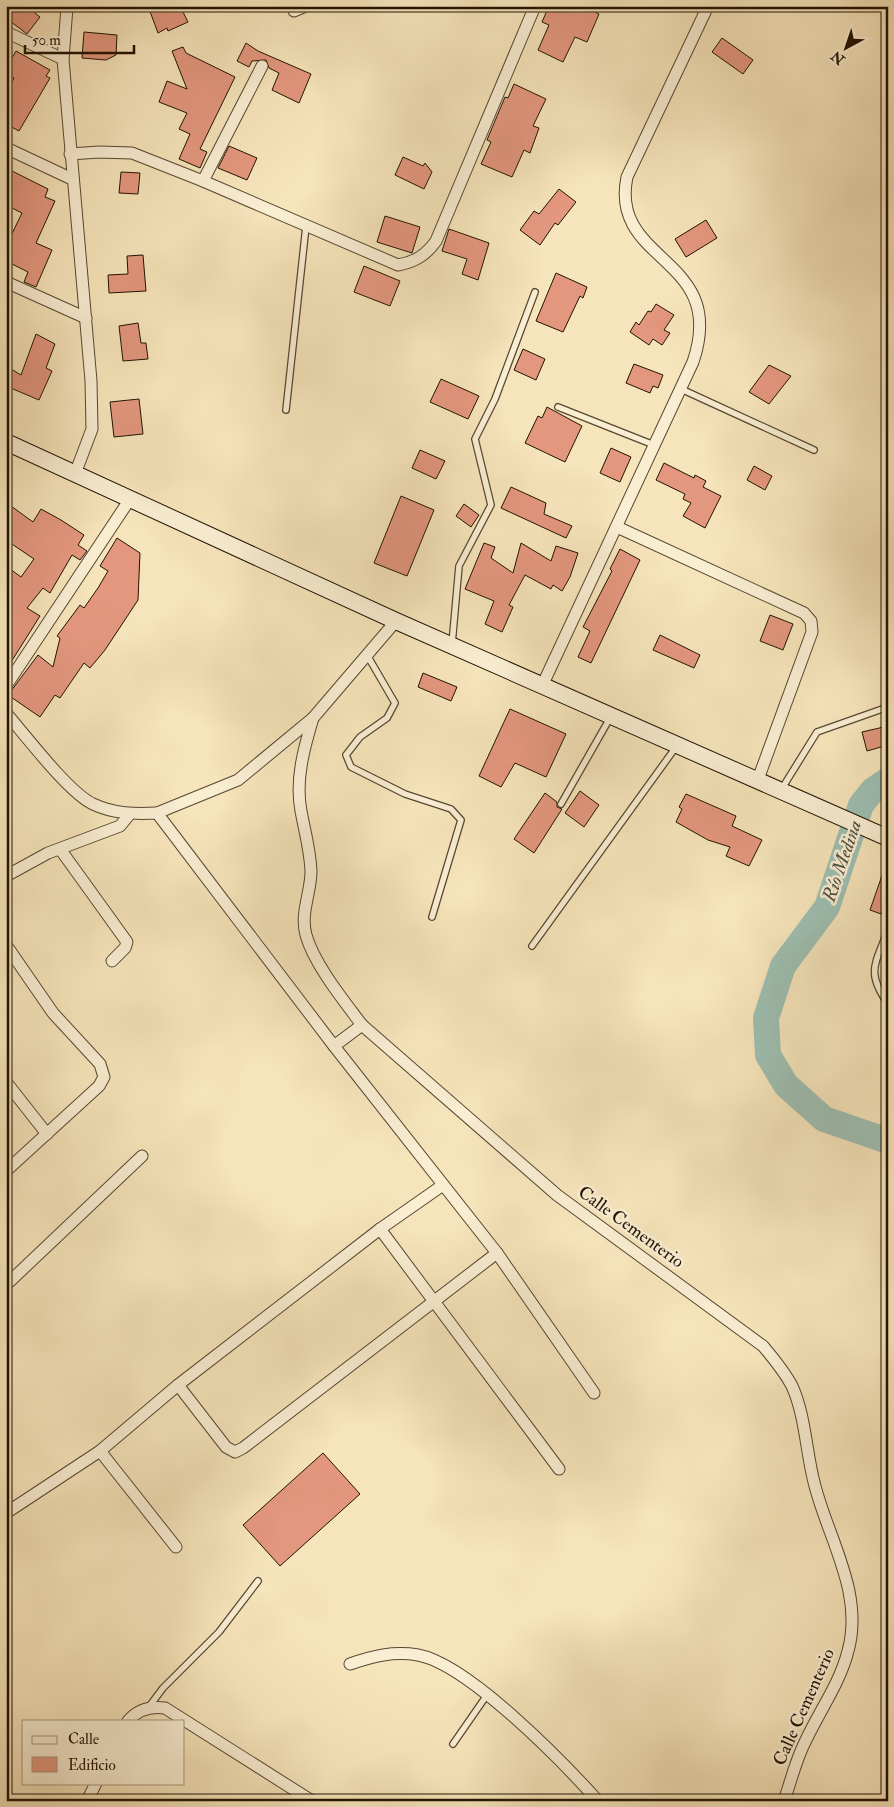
<svg xmlns="http://www.w3.org/2000/svg" width="894" height="1807" font-family="'IM FELL Double Pica',serif">
	<style>
		.lines { fill: none; stroke-linecap: round; stroke-linejoin: round }
		.river { stroke: #9dbeb1; stroke-width: 26 }
		.building { fill: #e3977e; stroke: #211302 }
		.lane-casing { stroke: #564730; stroke-width: 8 }
		.street-casing { stroke: #564730; stroke-width: 13 }
		.secondary-casing { stroke: #211302; stroke-width: 18 }
		.lane { stroke: #f9edd2; stroke-width: 5.5 }
		.street { stroke: #f9edd2; stroke-width: 11 }
		.secondary { stroke: #f9edd2; stroke-width: 16 }
		.labels { text-anchor: middle; dominant-baseline: central; stroke-width: 5; stroke-linejoin: round; paint-order: stroke }
		.street-label { font-size: 18px; fill: #211302; stroke: #f9edd2 }
		.water-label { font-size: 19px; font-style: italic; fill: #4c4f3f; stroke: #f9edd2 }
	</style>
	<rect width="100%" height="100%" fill="#f6e4ba"/>
	<filter id="stains"><feTurbulence type="fractalNoise" baseFrequency=".004" numOctaves="4"/><feColorMatrix values="0 0 0 0 .2 0 0 0 0 .09 0 0 0 0 .02 0 0 0 .5 -.17"/></filter>
	<radialGradient id="worn" r=".72"><stop offset=".6" stop-color="#630" stop-opacity="0"/><stop offset="1" stop-color="#630" stop-opacity=".3"/></radialGradient>
	<g class="lines">
		<path class="river" d="M888,780L873,790L861,805L827,907L783,966L766,1018L768,1055L786,1085L824,1119L888,1141"/>
	</g>
	<g class="building">
		<path d="M6,6H26L40,17L27,34L6,18Z"/>
		<path d="M148,6H180L188,22L168,31L167,28L158,33Z"/>
		<path d="M549,6H582L599,14L587,42L575,37L563,62L538,50L549,25L542,22Z"/>
		<path d="M84,32L117,35L116,55L106,60L82,58Z"/>
		<path d="M722,38L753,60L743,74L712,52Z"/>
		<path d="M246,43L258,51L311,74L299,103L272,90L279,73L269,68L266,60L252,61L249,67L237,61Z"/>
		<path d="M183,47L186,53L235,77L200,149L207,152L200,168L179,159L190,134L179,129L187,113L159,102L167,81L187,89L172,51Z"/>
		<path d="M16,51L50,70L46,76L50,78L19,131L6,124V93L14,78L6,73V68Z"/>
		<path d="M514,84L546,99L533,126L539,128L530,153L524,150L512,177L481,164L491,142L487,140L505,97L508,98Z"/>
		<path d="M229,146L257,158L247,180L218,168Z"/>
		<path d="M403,157L423,166L425,163L432,172L424,189L395,175Z"/>
		<path d="M10,170L48,189L45,197L55,201L36,243L52,250L36,287L24,282L28,272L6,261V246L22,213L6,205V179Z"/>
		<path d="M121,172L140,173L138,194L119,193Z"/>
		<path d="M559,189L576,202L558,225L555,223L540,245L520,230L534,211L539,214Z"/>
		<path d="M385,216L420,227L412,253L377,242Z"/>
		<path d="M706,220L717,238L686,257L675,239Z"/>
		<path d="M449,229L489,243L478,280L462,274L467,259L442,251Z"/>
		<path d="M143,255L146,291L109,293L108,275L128,274L127,256Z"/>
		<path d="M364,266L400,281L390,306L354,292Z"/>
		<path d="M556,273L587,287L583,298L580,296L563,332L536,321Z"/>
		<path d="M656,304L674,315L664,330L670,333L662,345L653,339L649,345L630,332L636,322L639,325L648,311L651,312Z"/>
		<path d="M138,323L141,343H146L148,359L123,361L119,326Z"/>
		<path d="M36,334L55,344L46,368L52,371L39,400L6,386V366L21,375Z"/>
		<path d="M523,349L545,359L536,380L514,370Z"/>
		<path d="M634,364L663,375L658,388L653,386L650,393L626,383Z"/>
		<path d="M769,365L791,376L769,404L749,392Z"/>
		<path d="M441,379L479,396L468,419L430,402Z"/>
		<path d="M139,399L143,434L114,437L110,402Z"/>
		<path d="M547,407L582,426L565,462L525,443L538,416L542,418Z"/>
		<path d="M611,448L631,457L620,482L600,473Z"/>
		<path d="M420,450L445,461L436,479L412,468Z"/>
		<path d="M664,463L694,478L695,475L706,481L703,487L721,496L705,528L683,516L691,503L683,499L685,494L656,480Z"/>
		<path d="M754,466L772,476L765,490L747,480Z"/>
		<path d="M511,487L546,503L544,514L572,526L566,538L501,508Z"/>
		<path d="M401,496L434,510L407,576L374,563Z"/>
		<path d="M464,504L479,515L471,527L456,516Z"/>
		<path d="M11,506L33,522L41,509L61,520L84,535L78,545L87,551L80,560L72,555L50,593L43,588L27,608L40,616L6,670V566L21,577L34,559L6,540V512Z"/>
		<path d="M117,538L140,553L138,600L105,650L90,668L84,663L60,698L55,695L40,717L8,695L38,655L53,667L60,638L57,636L80,605L84,608L98,588L108,571L100,566Z"/>
		<path d="M484,543L495,547L491,558L513,573L521,543L551,561L556,546L578,553L570,577L562,591L553,585L551,589L525,575L509,605L513,607L502,632L485,624L494,601L465,589Z"/>
		<path d="M620,549L640,560L591,663L578,657L590,631L583,627L612,571L610,569Z"/>
		<path d="M770,615L793,624L783,650L760,641Z"/>
		<path d="M660,635L700,655L694,668L653,650Z"/>
		<path d="M423,673L457,687L451,701L418,687Z"/>
		<path d="M510,709L566,734L546,777L515,763L501,787L479,776Z"/>
		<path d="M888,726V745L867,751L862,732Z"/>
		<path d="M580,791L599,805L584,827L565,813Z"/>
		<path d="M545,793L557,802V807L562,809L534,853L514,839Z"/>
		<path d="M686,794L736,816L732,826L762,840L749,866L726,856L730,847L708,840L676,822L682,809L679,807Z"/>
		<path d="M886,864L888,865V896L881,914L870,910Z"/>
		<path d="M323,1453L360,1494L280,1566L243,1525Z"/>
	</g>
	<g class="lines">
		<defs>
			<g id="lane">
				<path d="M681,389L814,450"/>
				<path d="M558,407L654,445"/>
				<path d="M286,410L306,226"/>
				<path d="M452,644L459,566L491,505L475,439L495,399L535,292"/>
				<path d="M367,655L395,703L387,718L360,737L346,755L351,767L405,794L451,809L461,820L432,917"/>
				<path d="M781,790L817,732L888,707"/>
				<path d="M561,804L610,718"/>
				<path d="M888,929C876,964 865,971 888,1004"/>
				<path d="M532,946L676,747"/>
				<path d="M148,1708L163,1688L219,1632L258,1581"/>
				<path d="M453,1744L487,1695"/>
			</g>
			<g id="street">
				<path d="M65,6L67,7L63,59L91,381L92,429L75,474"/>
				<path d="M294,11L306,6"/>
				<path d="M6,32L63,59"/>
				<path d="M262,66L203,181L398,265C415,262 426,255 436,241L535,6"/>
				<path d="M6,148L72,179"/>
				<path d="M70,154L99,152L132,153L203,181"/>
				<path d="M6,282L86,318"/>
				<path d="M617,527L804,613L811,621L812,632L757,782"/>
				<path d="M6,686L130,499"/>
				<path d="M542,686L693,362C729,256 609,264 627,177L708,6"/>
				<path d="M6,713C26,736 69,793 93,804C114,814 135,814 157,813L334,1046L497,1253L594,1393"/>
				<path d="M313,718C304,748 295,780 301,811C305,833 310,849 311,871C311,893 300,913 306,935C314,964 344,1001 362,1025L557,1195L763,1346C774,1359 784,1371 792,1386C806,1417 806,1454 815,1486C829,1540 864,1594 848,1651C840,1683 820,1710 806,1740C796,1759 791,1781 784,1801"/>
				<path d="M157,813L238,780L313,718L396,621"/>
				<path d="M60,849L127,942L125,948L112,961"/>
				<path d="M6,876L48,853L120,826L129,815"/>
				<path d="M6,945L53,1013L100,1064L104,1077L99,1086L6,1171"/>
				<path d="M334,1046L362,1025"/>
				<path d="M6,1082L47,1134"/>
				<path d="M380,1229L559,1469"/>
				<path d="M6,1285L142,1156"/>
				<path d="M178,1385L226,1447L235,1452L243,1448L497,1253"/>
				<path d="M100,1451L176,1547"/>
				<path d="M6,1513L100,1451L178,1385L380,1229L443,1185"/>
				<path d="M350,1664C373,1656 393,1651 418,1655C468,1664 563,1762 598,1801"/>
				<path d="M128,1721C138,1709 151,1706 165,1708L312,1801"/>
				<path d="M87,1801L96,1783"/>
			</g>
			<path id="secondary" d="M6,442L396,621L888,838"/>
		</defs>
		<use href="#lane" class="lane-casing"/>
		<use href="#street" class="street-casing"/>
		<use href="#secondary" class="secondary-casing"/>
		<use href="#lane" class="lane"/>
		<use href="#street" class="street"/>
		<use href="#secondary" class="secondary"/>
	</g>
	<g class="labels">
		<g class="street-label">
			<text transform="translate(631 1227) rotate(36)">Calle Cementerio</text>
			<text transform="translate(804 1707) rotate(-66)">Calle Cementerio</text>
		</g>
		<g class="water-label">
			<text transform="translate(842 861) rotate(-71)">Río Medina</text>
		</g>
	</g>
	<rect width="894" height="1807" fill="none" stroke="#f6e4ba" stroke-width="25"/>
	<rect x="8" y="8" width="879" height="1792" fill="none" stroke="#211302" stroke-width="2.5"/>
	<rect x="12" y="12" width="869" height="1782" fill="none" stroke="#211302"/>
	<rect x="22" y="1720" width="162" height="65" fill="#f9edd2" stroke="#a3967f"/>
	<rect x="32" y="1736" width="25" height="8" fill="#f9edd2" stroke="#a3967f"/>
	<text x="68" y="1744" font-size="15" fill="#211302">Calle</text>
	<rect x="32" y="1757" width="25" height="15" fill="#e3977e" stroke="#a3967f"/>
	<text x="68" y="1770" font-size="15" fill="#211302">Edificio</text>
	<g transform="translate(846 48) rotate(220)" stroke="#f9edd2" stroke-width="4" paint-order="stroke">
	<path d="M0-4L9 19L0 12L-9 19Z" fill="#211302"/>
	<text y="-8" font-size="14" font-weight="bold" text-anchor="middle" fill="#211302">N</text>
	</g>
	<path d="M25 45v8h109v-8" fill="none" stroke="#211302" stroke-width="2.5"/>
	<text x="32" y="45" font-size="15" fill="#211302" stroke="#f9edd2" stroke-width="4" paint-order="stroke">50 m</text>
	<rect width="100%" height="100%" filter="url(#stains)"/>
	<rect width="100%" height="100%" fill="url(#worn)"/>
</svg>
